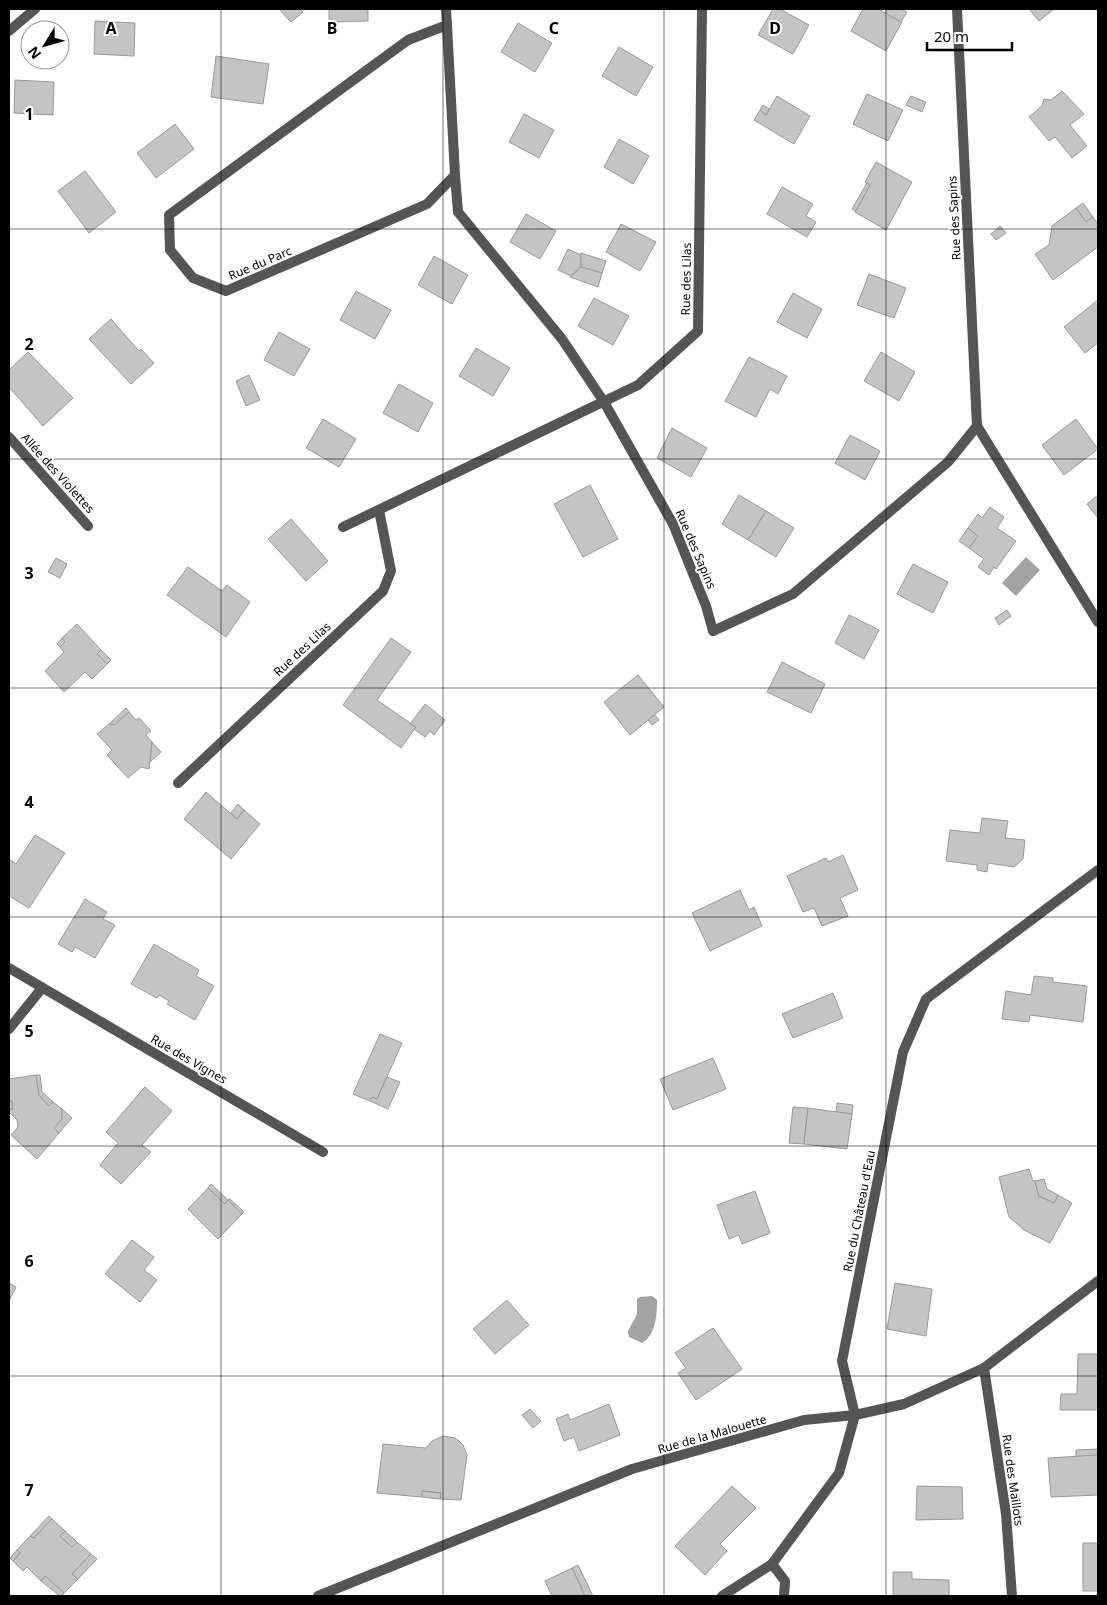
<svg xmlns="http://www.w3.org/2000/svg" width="1107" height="1605" font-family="'Noto Sans',sans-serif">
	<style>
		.water { fill: #a3a3a3 }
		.building { fill: #c4c4c4; stroke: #999 }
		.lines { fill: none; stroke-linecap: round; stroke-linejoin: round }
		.service { stroke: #555; stroke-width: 10 }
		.minor { stroke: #555; stroke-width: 10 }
		.grid { fill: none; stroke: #000; stroke-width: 1; stroke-opacity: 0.55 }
		.labels { text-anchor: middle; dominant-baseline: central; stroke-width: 4; stroke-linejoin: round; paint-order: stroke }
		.street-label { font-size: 12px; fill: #000; stroke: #fff }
		.grid-label { font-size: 16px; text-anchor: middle; font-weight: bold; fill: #000; stroke: #fff; stroke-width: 4; stroke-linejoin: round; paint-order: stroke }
	</style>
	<rect width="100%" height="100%" fill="#fff"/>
	<g class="water">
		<path d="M1026,557L1040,570L1016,596L1002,583Z"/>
		<path d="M652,1296L657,1300C657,1315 656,1335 642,1343L629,1337L628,1331L637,1314V1299L640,1297Z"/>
	</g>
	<g class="building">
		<path d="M279,9H300L303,12L291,22Z"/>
		<path d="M329,9H368V21L329,22Z"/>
		<path d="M773,9H780L809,25L793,54L758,35Z"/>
		<path d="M863,9H878L902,22L886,51L851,31Z"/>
		<path d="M887,9H901L907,12L901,22L885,13Z"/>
		<path d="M1029,9H1054L1039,21Z"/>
		<path d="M95,21L135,23L134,56L94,54Z"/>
		<path d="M518,23L552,43L535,72L501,52Z"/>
		<path d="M619,47L653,67L636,96L602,76Z"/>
		<path d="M216,56L269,64L263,104L211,97Z"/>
		<path d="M15,80L54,82L53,115L14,113Z"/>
		<path d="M1062,91L1084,114L1070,125L1087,146L1072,158L1055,137L1049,141L1029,117L1042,106L1044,99L1051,100Z"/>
		<path d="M867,94L903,110L888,141L853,124Z"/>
		<path d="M777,96L810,116L794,144L754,120L760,110L766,115Z"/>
		<path d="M911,96L926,102L922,112L906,105Z"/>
		<path d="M763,105L769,109L766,115L760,110Z"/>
		<path d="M524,114L554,130L539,158L509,142Z"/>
		<path d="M175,124L194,149L156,178L137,153Z"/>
		<path d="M619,139L649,156L633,184L604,167Z"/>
		<path d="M876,162L912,182L886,230L855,212L870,185L865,182Z"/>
		<path d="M85,171L116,212L89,233L58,191Z"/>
		<path d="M867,183L870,185L856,211L852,209Z"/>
		<path d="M782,187L813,204L806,216L816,222L807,237L767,214Z"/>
		<path d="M1083,203L1093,217L1086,222L1076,208Z"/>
		<path d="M1076,208L1086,222L1093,217L1098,224V247L1053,280L1035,254L1049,245L1052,226Z"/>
		<path d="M526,214L556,231L540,259L510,242Z"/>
		<path d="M621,224L656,242L640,271L606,252Z"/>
		<path d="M1000,226L1006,233L996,240L991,234Z"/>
		<path d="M568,249L581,255V267L571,276L558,270Z"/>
		<path d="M581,253L606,261L602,273L581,267Z"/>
		<path d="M434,256L468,275L452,304L418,285Z"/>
		<path d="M581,267L602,273L598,287L570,277Z"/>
		<path d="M869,274L906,288L894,318L857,305Z"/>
		<path d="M356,291L391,310L375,339L340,320Z"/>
		<path d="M793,293L822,309L807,338L777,322Z"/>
		<path d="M594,298L629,316L613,345L578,326Z"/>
		<path d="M1098,300V343L1085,353L1064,327Z"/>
		<path d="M111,319L139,351L141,349L154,363L131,384L89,339Z"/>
		<path d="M279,332L310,349L294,376L264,360Z"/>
		<path d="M476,348L510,368L493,396L459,376Z"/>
		<path d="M28,352L73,398L43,426L9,387V370Z"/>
		<path d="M881,352L915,372L899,401L864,381Z"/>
		<path d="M749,357L787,376L778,394L770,389L756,417L725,401Z"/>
		<path d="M249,375L260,400L246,406L236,381Z"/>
		<path d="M399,384L433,403L418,432L383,413Z"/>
		<path d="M323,419L356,439L339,467L306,448Z"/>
		<path d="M1076,419L1098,449L1064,475L1042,445Z"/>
		<path d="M672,428L707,448L691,477L657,458Z"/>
		<path d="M850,435L880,451L865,480L835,463Z"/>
		<path d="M590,485L618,539L583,557L554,504Z"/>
		<path d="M739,495L766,511L748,540L722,524Z"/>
		<path d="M1098,495V518L1087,504Z"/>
		<path d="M990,507L1004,517L997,528L1016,541L996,569L994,567L989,575L978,567L984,559L969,548L978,536L968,528L978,514L982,518Z"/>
		<path d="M766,511L794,528L776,557L748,540Z"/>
		<path d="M291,519L328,561L306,581L268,539Z"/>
		<path d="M968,528L978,536L969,548L959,541Z"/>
		<path d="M56,558L67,564L60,578L48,572Z"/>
		<path d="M913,564L948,582L933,613L897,594Z"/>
		<path d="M188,567L222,591L227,585L250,602L226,637L167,595Z"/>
		<path d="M1007,610L1011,616L999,625L995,618Z"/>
		<path d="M849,615L879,630L864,659L835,643Z"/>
		<path d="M77,624L101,650L97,654L107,664L92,679L85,672L64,692L45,671L64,652L60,647L65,642L62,638Z"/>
		<path d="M62,638L65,642L60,647L57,644Z"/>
		<path d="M391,638L411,652L377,700L416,727L401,748L343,705Z"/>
		<path d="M101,650L111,660L107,664L97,654Z"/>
		<path d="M782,662L825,684L811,713L767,692Z"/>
		<path d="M638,675L664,707L630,735L604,702Z"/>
		<path d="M425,704L445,720L434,735L430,731L425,737L414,729L416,727L410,724Z"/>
		<path d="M126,708L129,712L114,725L109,724Z"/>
		<path d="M129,712L136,720L139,718L151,731L146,735L152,742L149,769L141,767L128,778L107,755L112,750L97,734L109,724L114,725Z"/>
		<path d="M655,715L659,720L652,725L648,720Z"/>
		<path d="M152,742L161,752L150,762Z"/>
		<path d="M206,792L237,819L244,810L260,824L231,859L184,819Z"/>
		<path d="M238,804L244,810L237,819L231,813Z"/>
		<path d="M982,818L1008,821L1005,838L1025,840L1023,859L1014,867L988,863L987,872L977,870V865L946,861L950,830L980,833Z"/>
		<path d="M35,835L65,853L29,908L9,896V859L16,864Z"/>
		<path d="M843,855L858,890L840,898L848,916L822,926L814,908L803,912L787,876L826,858L828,862Z"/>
		<path d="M740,890L749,910L754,907L762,926L710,951L692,913Z"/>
		<path d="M85,899L107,912L103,919L115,925L95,958L75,947L72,952L58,944Z"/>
		<path d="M154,944L199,970L196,976L214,986L195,1020L167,1004L169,1001L159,995L157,998L131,984Z"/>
		<path d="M1034,976L1053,978V982L1087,986L1083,1022L1030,1015L1029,1022L1002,1019L1006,991L1031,995Z"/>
		<path d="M833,993L843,1018L793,1038L782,1014Z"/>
		<path d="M380,1034L402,1043L377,1099L372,1097L370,1101L353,1094Z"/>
		<path d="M713,1058L726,1089L673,1110L660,1079Z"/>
		<path d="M36,1075L39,1095L49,1106L53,1102L62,1109V1119L54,1128L59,1133L37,1159L11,1135L18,1127L17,1120L9,1112V1109H13L12,1101H9V1079Z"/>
		<path d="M36,1075H40L42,1092L53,1102L49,1106L39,1095Z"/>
		<path d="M387,1077L400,1082L388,1109L370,1101L372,1097L377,1099Z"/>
		<path d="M145,1087L172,1111L142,1145L151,1152L121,1184L100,1165L118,1143L106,1132Z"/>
		<path d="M9,1101H12L13,1109H9Z"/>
		<path d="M837,1103L853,1105L852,1114L836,1112Z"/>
		<path d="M793,1107L808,1108L804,1144L789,1143Z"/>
		<path d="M808,1108L852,1114L847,1149L804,1144Z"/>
		<path d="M62,1109L72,1118L59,1133L54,1128L62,1119Z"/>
		<path d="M1029,1169L1033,1181H1035L1039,1196L1054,1203L1058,1195L1072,1203L1050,1243L1024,1230L1009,1217L999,1177Z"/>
		<path d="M1044,1179L1047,1189L1058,1195L1054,1203L1039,1196L1035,1181Z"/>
		<path d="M211,1184L228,1200L225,1204L208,1188Z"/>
		<path d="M208,1188L225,1204L228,1200L242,1214L218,1239L188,1209Z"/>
		<path d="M755,1191L770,1233L742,1244L739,1235L729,1239L717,1205Z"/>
		<path d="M230,1199L244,1212L242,1214L228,1200Z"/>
		<path d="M132,1240L154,1257L144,1270L157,1280L140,1302L105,1274Z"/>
		<path d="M9,1283L16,1287L9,1301Z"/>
		<path d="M895,1283L932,1289L926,1336L887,1329Z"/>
		<path d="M507,1300L529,1325L495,1354L473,1329Z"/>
		<path d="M713,1328L742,1369L696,1400L678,1373L686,1368L675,1353Z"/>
		<path d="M1078,1354H1098V1410H1060L1061,1394H1077Z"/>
		<path d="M609,1404L620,1435L579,1451L574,1437L564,1441L556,1419L568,1414L570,1420Z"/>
		<path d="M530,1409L541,1421L533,1428L522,1415Z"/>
		<path d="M443,1436L455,1438L459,1441L463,1445L467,1455L461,1500L440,1499L441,1493L422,1491V1497L377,1493L383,1444L426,1448L432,1441Z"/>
		<path d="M1098,1449V1455L1076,1457V1450Z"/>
		<path d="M1098,1455V1495L1051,1497L1048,1458Z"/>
		<path d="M732,1486L756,1508L720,1544L727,1551L705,1575L675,1546Z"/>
		<path d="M917,1486L962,1487L963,1519L916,1520Z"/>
		<path d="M422,1491L441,1493L440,1499L422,1497Z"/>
		<path d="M49,1516L52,1519L34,1538L30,1536Z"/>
		<path d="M52,1519L65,1531L60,1536L72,1547L77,1542L91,1554L72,1574L78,1579L64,1593L45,1576L41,1581L27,1567L23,1571L13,1561L20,1553L17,1550L30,1536L34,1538Z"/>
		<path d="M65,1531L77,1542L72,1547L60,1536Z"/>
		<rect x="1083" y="1543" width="15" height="48"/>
		<path d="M17,1550L20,1553L13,1561L10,1558Z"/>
		<path d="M91,1554L97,1559L78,1579L72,1574Z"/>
		<path d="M578,1565L593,1596H585L572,1568Z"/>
		<path d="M572,1568L585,1596H552L545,1581Z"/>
		<path d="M893,1572H912V1579L949,1580V1596H893Z"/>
		<path d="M45,1576L64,1593L62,1596H60L41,1581Z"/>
	</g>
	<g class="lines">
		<g class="service">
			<path d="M455,175L458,212L562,339L604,402L673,524L706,606L713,631"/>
			<path d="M178,783L383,591L391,571L379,510"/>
			<path d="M9,1029L42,988"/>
			<path d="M772,1564L785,1581L784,1596"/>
		</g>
		<g class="minor">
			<path d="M446,9L447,25L455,175L427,204L226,291L193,278L170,250L169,215L408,40L447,25"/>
			<path d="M9,31L35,9"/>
			<path d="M977,426L1098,622"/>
			<path d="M9,437L88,526"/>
			<path d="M343,527L638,385L698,331L702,9"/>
			<path d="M713,631L793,594L948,462L977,426L957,9"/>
			<path d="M9,968L323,1152"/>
			<path d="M984,1368L1006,1514L1012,1596"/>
			<path d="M318,1596L632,1469L804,1420L855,1415L904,1404L984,1368L1098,1281"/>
			<path d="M722,1596L772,1564L839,1473L855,1415L842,1361L903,1052L926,999L1098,870"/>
		</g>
	</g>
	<path class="grid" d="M221,9V1596M443,9V1596M664,9V1596M886,9V1596M9,229H1098M9,459H1098M9,688H1098M9,917H1098M9,1146H1098M9,1376H1098"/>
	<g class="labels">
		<g class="street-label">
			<text transform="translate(954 218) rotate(-93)">Rue des Sapins</text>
			<text transform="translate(260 263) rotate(-23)">Rue du Parc</text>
			<text transform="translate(686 279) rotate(-89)">Rue des Lilas</text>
			<text transform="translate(58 473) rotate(48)">Allée des Violettes</text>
			<text transform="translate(696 549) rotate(67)">Rue des Sapins</text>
			<text transform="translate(302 649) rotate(-43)">Rue des Lilas</text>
			<text transform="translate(189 1059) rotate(30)">Rue des Vignes</text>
			<text transform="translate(859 1211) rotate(-79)">Rue du Château d'Eau</text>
			<text transform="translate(712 1434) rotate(-16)">Rue de la Malouette</text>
			<text transform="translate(1013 1480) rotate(82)">Rue des Maillots</text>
		</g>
	</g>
	<g class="grid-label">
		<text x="111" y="34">A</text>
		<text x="332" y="34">B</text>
		<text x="554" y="34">C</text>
		<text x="775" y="34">D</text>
		<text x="29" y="120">1</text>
		<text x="29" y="350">2</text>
		<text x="29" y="579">3</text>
		<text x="29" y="808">4</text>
		<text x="29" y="1037">5</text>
		<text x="29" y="1267">6</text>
		<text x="29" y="1496">7</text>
	</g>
	<rect width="1107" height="1605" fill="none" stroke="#000000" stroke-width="20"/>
	<g transform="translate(45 45) rotate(233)"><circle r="24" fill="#ffffff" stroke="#999999"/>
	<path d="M0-4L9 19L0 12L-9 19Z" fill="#000000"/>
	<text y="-8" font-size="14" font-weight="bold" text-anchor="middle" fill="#000000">N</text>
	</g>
	<path d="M927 42v8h85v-8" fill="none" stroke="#000000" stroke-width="2.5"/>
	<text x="934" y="42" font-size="15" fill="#000000" stroke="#ffffff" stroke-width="4" paint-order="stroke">20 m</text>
</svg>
